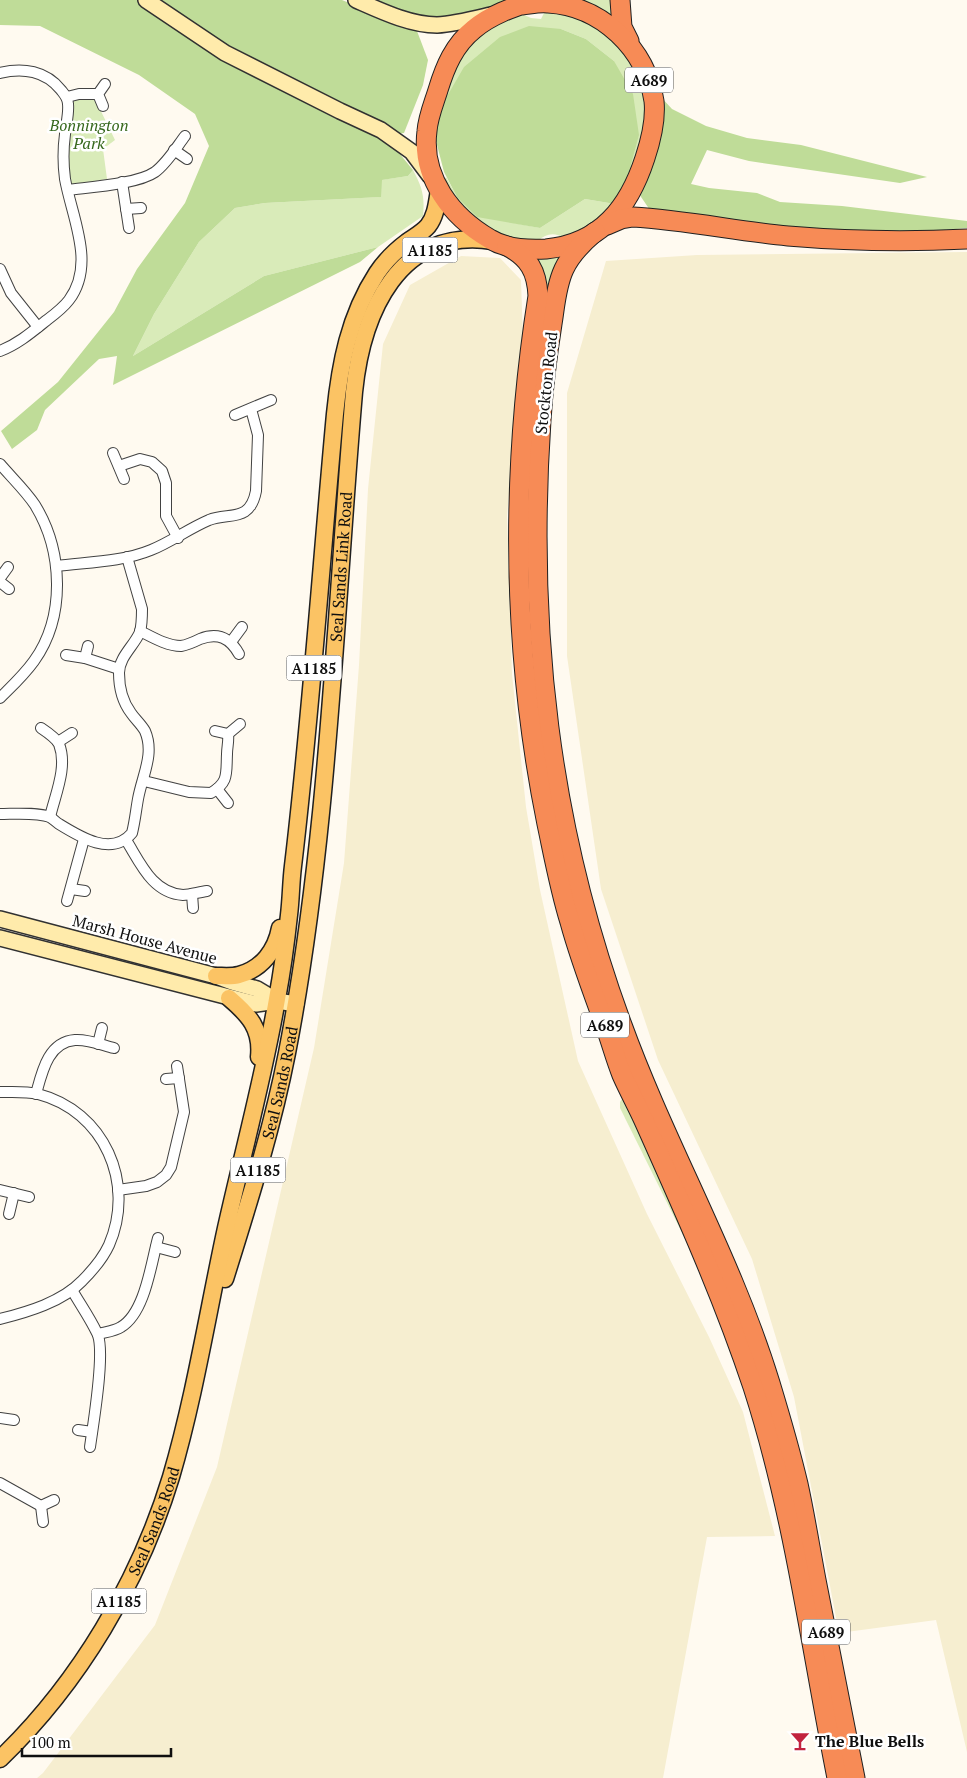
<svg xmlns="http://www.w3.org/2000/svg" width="967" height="1778" font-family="'PT Serif',serif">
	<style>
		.farmland { fill: #f6eed0 }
		.green { fill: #d9ebb9 }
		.forest { fill: #bfdc98 }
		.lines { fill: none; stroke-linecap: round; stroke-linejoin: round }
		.street-casing { stroke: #424242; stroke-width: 12 }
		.secondary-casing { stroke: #313131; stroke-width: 18 }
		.primary-casing { stroke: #202020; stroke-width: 19 }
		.highway-casing { stroke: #202020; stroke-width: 21 }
		.street { stroke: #fff; stroke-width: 10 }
		.secondary { stroke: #ffebab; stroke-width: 15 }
		.primary { stroke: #fbc364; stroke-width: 16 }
		.highway { stroke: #f78b56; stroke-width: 19 }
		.labels { text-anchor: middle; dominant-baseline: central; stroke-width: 5; stroke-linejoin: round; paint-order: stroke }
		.shield { fill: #fff; stroke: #575757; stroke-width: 1 }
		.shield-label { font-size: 15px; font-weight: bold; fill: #0f0f0f }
		.park-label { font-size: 16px; font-style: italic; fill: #36681d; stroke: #fff }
		.street-label { font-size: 16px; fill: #0f0f0f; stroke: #fff }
		.poi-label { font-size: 16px; font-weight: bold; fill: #0f0f0f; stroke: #fff; text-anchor: start }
	</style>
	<rect width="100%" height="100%" fill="#fffaf0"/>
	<g class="farmland">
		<path d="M967,252V1752L936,1620L839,1633L794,1397L752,1259L658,1060L601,889L567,656V393L606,261L697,255Z"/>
		<path d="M461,256L500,258L521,280L523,339L507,516L512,674L526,807L540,890L578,1061L647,1214L709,1337L743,1412L775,1536L707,1537L663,1778H37L43,1773L155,1625L217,1467L314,1048L344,863L359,665L368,489L383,344L410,285Z"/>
	</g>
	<g class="green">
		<path d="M570,0H613L614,19Z"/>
		<path d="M545,11L578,15L601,28L623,48L636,73L646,101L644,133L627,179L614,61L586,39L561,29L438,119L447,81L469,43L486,28L522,14L531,18L541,19Z"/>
		<path d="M77,98L95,99L115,140L103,149L107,179L75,185L71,184C61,163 70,125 72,103Z"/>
		<path d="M413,170C422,187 425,196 423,216L378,247L264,276L133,356L154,314L199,242L235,208L265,203L380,197L381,180L408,176Z"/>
		<path d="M446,177L457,197L514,223L540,228L585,199L615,204L595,222L564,238C555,232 546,233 538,241C516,239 490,235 472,220C461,210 452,195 443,183Z"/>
		<path d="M566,253L530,540H524L534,257Z"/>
		<path d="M622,1099L629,1103L694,1257L620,1108V1102Z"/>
	</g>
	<g class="forest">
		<path d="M0,0H137L172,25L265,82L390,142L413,170L408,176L382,180L381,197L265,203L235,208L199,242L154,314L133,356L264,276L378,247L360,262L113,385L117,356L99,359L45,410L37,430L12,449L1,431L58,382L114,312L137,269L185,203L209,146L195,114L139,75L40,26L0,25Z"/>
		<path d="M160,0H342L417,31L428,60L423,85L404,133L397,134L287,81L179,15Z"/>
		<path d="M368,0H517C486,11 450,23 416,17C400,15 383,6 368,0Z"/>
		<path d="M529,26L561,29L586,39L614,61L633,94L639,135L627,179L615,204L585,199L540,228L477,217L457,197L444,172L436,141L438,119L446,98L464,67L500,37Z"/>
		<path d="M661,97L672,109L706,126L747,138L801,145L927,177L900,183L749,161L707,150L691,184L709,188L757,193L780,202L842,206L967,221V228L889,235L755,225L652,213L639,194Z"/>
	</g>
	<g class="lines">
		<defs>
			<g id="street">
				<path d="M0,73C23,67 46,71 61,90C65,95 68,98 68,104C69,114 66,124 65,134C63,149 63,164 65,179C72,218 96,264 69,300C63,308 55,314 47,320C32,332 18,344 0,351"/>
				<path d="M67,97L79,94H98"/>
				<path d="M103,106L98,94L105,84"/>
				<path d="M174,150L187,159"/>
				<path d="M122,182L129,228"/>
				<path d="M68,190C90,187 138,184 155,172C167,163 176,148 185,136"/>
				<path d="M126,209L141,208"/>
				<path d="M0,269L11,293L38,327"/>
				<path d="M235,415L271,400"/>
				<path d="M113,453L124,479"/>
				<path d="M0,464C11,477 25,490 35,505C63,551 66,616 34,661C24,675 12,686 0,698"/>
				<path d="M119,466L140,459L152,462L162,471L166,483V516L178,538"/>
				<path d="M56,566C87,562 122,562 151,550C171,542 188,529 209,520C229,512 250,523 256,491L258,435L251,409"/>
				<path d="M0,578L8,567"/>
				<path d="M0,582L9,589"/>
				<path d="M140,631C152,637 167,646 181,646C187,645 194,642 200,639C218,632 230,638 239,654"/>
				<path d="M231,642L242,627"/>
				<path d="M66,655L85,658L119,669"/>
				<path d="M85,658L88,646"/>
				<path d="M41,728C47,732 56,738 59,744C68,767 55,795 50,817"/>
				<path d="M215,731L228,734L240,724"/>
				<path d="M58,742L72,733"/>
				<path d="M144,781L189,792L211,793C229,782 226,774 227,754C227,747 229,741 228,734"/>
				<path d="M217,789L228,803"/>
				<path d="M0,814C14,814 37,812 50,817C53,819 56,822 59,824C80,837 112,857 132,833C135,821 136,810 138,799C142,776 155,754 145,731C141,724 135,719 131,713C122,701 119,687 119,673C119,657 134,646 140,632C142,624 142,616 142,609L127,557"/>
				<path d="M126,840C140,862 152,893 183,895C190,895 199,892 207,891"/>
				<path d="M71,889L85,891"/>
				<path d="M192,894L193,908"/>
				<path d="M67,901L84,839"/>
				<path d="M98,1044L102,1028"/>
				<path d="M166,1079L179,1078"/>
				<path d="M0,1092C13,1092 25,1091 38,1094C104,1111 136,1183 109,1245C103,1258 92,1271 82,1281C62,1302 28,1312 0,1319"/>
				<path d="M36,1094C42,1072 48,1042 75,1040C88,1039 102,1045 114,1048"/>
				<path d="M0,1190L29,1197"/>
				<path d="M118,1190L146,1186L157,1182L166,1175L171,1167L184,1112L177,1066"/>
				<path d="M9,1214L14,1193"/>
				<path d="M156,1247L175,1252"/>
				<path d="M72,1290C80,1304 90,1318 97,1333C106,1350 93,1425 90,1447"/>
				<path d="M98,1334C106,1332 115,1331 121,1327C145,1313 151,1264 158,1238"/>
				<path d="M0,1418L14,1420"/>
				<path d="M78,1430L92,1432"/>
				<path d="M0,1483L41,1506"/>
				<path d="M43,1522L41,1506L54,1500"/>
			</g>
			<g id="secondary">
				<path d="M146,0L225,53L340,111L381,130L412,152L430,176"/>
				<path d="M356,0C381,11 410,25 437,25C455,24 474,19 491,15"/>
				<path d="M0,919L216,976L232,982L257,989L277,1001"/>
				<path d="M0,938L256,1004L277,1001L296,1004"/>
			</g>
			<g id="primary">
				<path d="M216,976C223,976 232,977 239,975C262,969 276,950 280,928"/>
				<path d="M229,998C249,1015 262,1029 259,1057"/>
				<path id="s1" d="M225,1279C248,1205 272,1130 287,1053C329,835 335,613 354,392C362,314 398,226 493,241"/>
				<path id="s2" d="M0,1759C79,1683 139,1582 171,1477C195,1395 208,1311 226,1228C243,1152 264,1076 277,999C282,972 286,943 289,915C291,899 291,882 293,866C311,716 321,565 335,414C340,364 349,316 377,273C385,261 395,251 407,242C414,237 422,233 428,226C436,216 437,202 439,190"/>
			</g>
			<g id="highway">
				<path d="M620,0L622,27L629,41"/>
				<path d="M522,5C531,4 540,2 548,3C602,6 646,49 654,101C656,120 651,140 645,158C629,207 601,244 546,249C527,250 506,249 490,239C452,217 421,178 427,131C428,117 434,103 438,90C445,67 454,45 474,29C492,14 514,7 535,0"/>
				<path d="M607,225L621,219L633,217C685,220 736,231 788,236C848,241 907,242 967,239"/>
				<path d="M595,232C582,243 571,254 564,269C556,286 555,306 552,324C547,356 543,388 541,420C527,630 549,827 622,1025C666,1146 732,1259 770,1383C780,1416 790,1450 798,1484C805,1516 810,1548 816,1580C829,1646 842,1712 855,1778"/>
				<path d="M507,246C529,258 537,271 538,296C510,474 511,647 547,824C554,857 560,890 570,922C580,959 594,995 607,1031C612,1045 616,1060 622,1075C629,1091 638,1107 645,1123C684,1210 723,1297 753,1387C794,1514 811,1648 837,1778"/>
			</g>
		</defs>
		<use href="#street" class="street-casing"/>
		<use href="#secondary" class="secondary-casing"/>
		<use href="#primary" class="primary-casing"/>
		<use href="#highway" class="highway-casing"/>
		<use href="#street" class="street"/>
		<use href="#secondary" class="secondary"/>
		<use href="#primary" class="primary"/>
		<use href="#highway" class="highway"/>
	</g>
	<defs>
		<symbol id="bar-bare" viewBox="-9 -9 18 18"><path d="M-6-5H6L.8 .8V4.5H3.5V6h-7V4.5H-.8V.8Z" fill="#c2233f" stroke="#fff" stroke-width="2.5" paint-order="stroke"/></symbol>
	</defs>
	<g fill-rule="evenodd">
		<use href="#bar-bare" x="786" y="1727" width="28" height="28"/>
	</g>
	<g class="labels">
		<g class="shield">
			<rect x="625" y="67.5" width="48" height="25" rx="4"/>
			<rect x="402.5" y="237.5" width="55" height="25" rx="4"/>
			<rect x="286.5" y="655.5" width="55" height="25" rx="4"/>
			<rect x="581" y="1012.5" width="48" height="25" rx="4"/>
			<rect x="230.5" y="1157.5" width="55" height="25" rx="4"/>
			<rect x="91.5" y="1588.5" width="55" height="25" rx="4"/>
			<rect x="802" y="1619.5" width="48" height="25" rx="4"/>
		</g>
		<g class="shield-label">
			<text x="649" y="80">A689</text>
			<text x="430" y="250">A1185</text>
			<text x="314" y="668">A1185</text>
			<text x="605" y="1025">A689</text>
			<text x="258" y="1170">A1185</text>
			<text x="119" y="1601">A1185</text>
			<text x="826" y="1632">A689</text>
		</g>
		<g class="park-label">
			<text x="89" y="125">Bonnington<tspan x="89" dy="18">Park</tspan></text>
		</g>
		<g class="street-label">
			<text transform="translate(546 383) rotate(-84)">Stockton Road</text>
			<text stroke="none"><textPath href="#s1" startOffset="724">Seal Sands Link Road</textPath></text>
			<text transform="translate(145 939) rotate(15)">Marsh House Avenue</text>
			<text stroke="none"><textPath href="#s1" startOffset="204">Seal Sands Road</textPath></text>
			<text stroke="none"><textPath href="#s2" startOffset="286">Seal Sands Road</textPath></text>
		</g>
		<g class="poi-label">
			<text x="815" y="1741">The Blue Bells</text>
		</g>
	</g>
	<path d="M22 1748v8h149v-8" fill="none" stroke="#0f0f0f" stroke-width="2.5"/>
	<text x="30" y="1748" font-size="15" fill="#0f0f0f" stroke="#ffffff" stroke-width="4" paint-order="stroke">100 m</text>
</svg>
